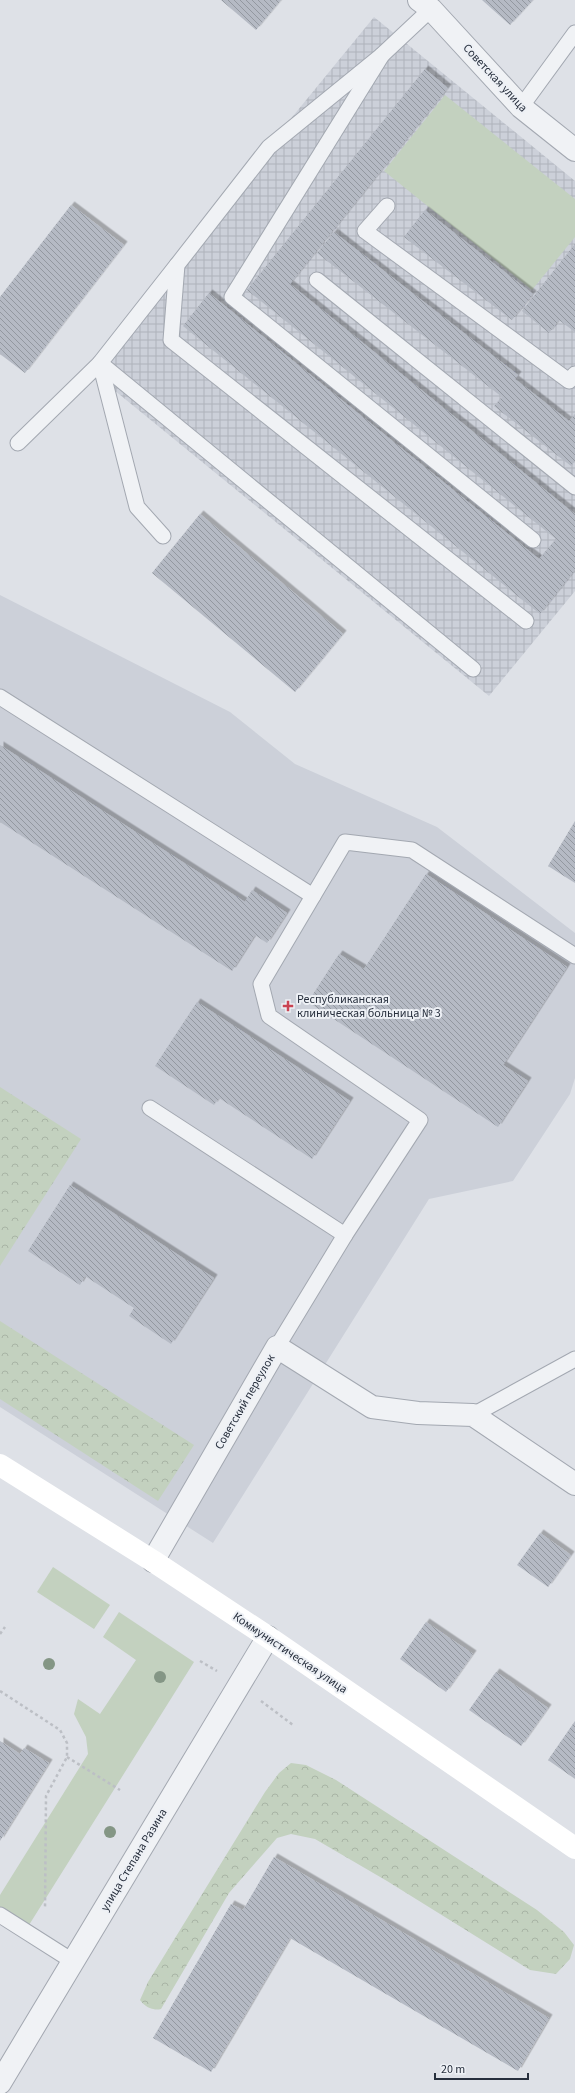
<svg xmlns="http://www.w3.org/2000/svg" width="575" height="2093" font-family="'Source Sans 3',sans-serif">
	<style>
		.built { fill: #ccd0d9 }
		.industrial { fill: url(#industrial-grid) }
		.grass { fill: #c3d1bf }
		.forest { fill: url(#forest-crowns) }
		.building { fill: url(#building-back-hatch); filter: url(#shadow) }
		.lines { fill: none; stroke-linecap: round; stroke-linejoin: round }
		.service-casing { stroke: #a3a8b1; stroke-width: 17 }
		.minor-casing { stroke: #a3a8b1; stroke-width: 24 }
		.path { stroke: #bcbfc5; stroke-width: 2.5; stroke-dasharray: 3 3; stroke-linecap: butt }
		.service { stroke: #f0f2f5; stroke-width: 15 }
		.minor { stroke: #f0f2f5; stroke-width: 22 }
		.secondary { stroke: #fff; stroke-width: 22 }
		.tree { fill: #849685 }
		.poi-dot { fill: #ca4453; stroke: #edf0f5; stroke-width: 1.5 }
		.labels { text-anchor: middle; dominant-baseline: central; stroke-width: 4; stroke-linejoin: round; paint-order: stroke }
		.street-label { font-size: 12px; fill: #272f3d; stroke: #edf0f5 }
		.poi-label { font-size: 12px; fill: #272f3d; stroke: #edf0f5; text-anchor: start }
	</style>
	<defs>
		<pattern id="industrial-grid" width="8" height="8" patternUnits="userSpaceOnUse"><rect width="8" height="8" fill="#ccd0d9"/><path d="M0 4h8M4 0v8" fill="none" stroke="#afb3bb"/></pattern>
		<pattern id="forest-crowns" width="20" height="18" patternUnits="userSpaceOnUse"><rect width="20" height="18" fill="#c3d1bf"/><path d="M2 6a3 3 0 1 1 6 0M12 15a3 3 0 1 1 6 0" fill="none" stroke="#a8b4a5"/></pattern>
		<pattern id="building-back-hatch" width="6" height="6" patternUnits="userSpaceOnUse"><rect width="6" height="6" fill="#b5bac4"/><path d="M-1 5l2 2M0 0l6 6M5-1l2 2" fill="none" stroke="#9398a0"/></pattern>
		<filter id="shadow"><feDropShadow dx="3.5" dy="-3.5" stdDeviation="0" flood-color="#0004"/></filter>
	</defs>
	<rect width="100%" height="100%" fill="#dee1e7"/>
	<path class="built" d="M0,595L230,712L295,764L437,827L575,933V1078L570,1094L513,1181L429,1199L213,1543L0,1407Z"/>
	<path class="industrial" d="M374,17L575,181V591L489,696L87,368Z"/>
	<g class="grass">
		<path d="M445,95L575,199V237L532,290L384,171Z"/>
		<path d="M53,1567L110,1605L94,1629L37,1592Z"/>
		<path d="M119,1612L194,1662L29,1925L0,1907V1895L88,1754L86,1737L74,1714L78,1699L100,1714L136,1660L103,1637Z"/>
	</g>
	<g class="forest">
		<path d="M0,1087L81,1139L0,1266Z"/>
		<path d="M0,1321L194,1445L158,1501L0,1399Z"/>
		<path d="M291,1763L306,1765L336,1780L537,1910L564,1932L574,1945L570,1959L556,1974L530,1970L387,1881L315,1839L291,1834L277,1838L229,1893L161,2009C153,2011 145,2007 140,2000L148,1982L265,1792L279,1773Z"/>
	</g>
	<g class="building">
		<path d="M221,0H281L256,30Z"/>
		<path d="M482,0H533L510,25Z"/>
		<path d="M425,69L448,88L290,284L575,514V570L540,614L183,326L209,293L539,559L556,539L247,290Z"/>
		<path d="M71,205L124,245L25,373L0,354V297Z"/>
		<path d="M425,210L533,294L512,320L404,237Z"/>
		<path d="M334,232L518,375L515,379L569,421L575,414V461L571,466L494,406L502,397L317,253Z"/>
		<path d="M575,244V332L559,320L549,333L522,311Z"/>
		<path d="M200,514L343,634L295,692L152,573Z"/>
		<path d="M0,745L245,902L252,890L287,913L267,943L255,935L232,971L0,822Z"/>
		<path d="M575,821V883L548,866Z"/>
		<path d="M426,874L567,967L503,1065L528,1081L498,1127L308,1002L339,954L364,969Z"/>
		<path d="M197,1002L350,1101L312,1159L219,1098L214,1105L155,1066Z"/>
		<path d="M70,1185L214,1278L171,1344L129,1316L134,1308L85,1276L80,1285L28,1251Z"/>
		<path d="M540,1533L571,1555L548,1587L517,1565Z"/>
		<path d="M426,1622L473,1654L446,1692L400,1659Z"/>
		<path d="M496,1672L548,1708L521,1746L469,1710Z"/>
		<path d="M575,1721V1779L548,1760Z"/>
		<path d="M0,1741L20,1754L24,1748L49,1763L0,1841Z"/>
		<path d="M274,1857L549,2018L518,2071L290,1938L211,2072L153,2038L231,1904L243,1910Z"/>
	</g>
	<g class="lines">
		<defs>
			<g id="service">
				<path d="M431,9L382,55L232,297L533,540"/>
				<path d="M382,55L269,147L177,265L171,340L526,621"/>
				<path d="M521,107L575,33"/>
				<path d="M387,206L365,231L569,381L575,374"/>
				<path d="M177,265L100,363L473,669"/>
				<path d="M317,280L575,487"/>
				<path d="M18,443L100,363L137,507L163,536"/>
				<path d="M0,697L313,896"/>
				<path d="M150,1108L345,1235"/>
				<path d="M277,1347L345,1235L420,1120L269,1016L261,984L345,842L412,850L575,956"/>
				<path d="M473,1415L575,1359"/>
				<path d="M0,1915L74,1962"/>
			</g>
			<g id="minor">
				<path d="M419,0L431,9L521,107L575,150"/>
				<path d="M153,1561L277,1347L372,1407L418,1413L473,1415L575,1484"/>
				<path d="M0,2083L268,1637"/>
			</g>
		</defs>
		<use href="#service" class="service-casing"/>
		<use href="#minor" class="minor-casing"/>
		<g class="path">
			<path d="M0,1634L5,1627"/>
			<path d="M200,1661L217,1671"/>
			<path d="M0,1691L60,1730L67,1743V1757L46,1796L45,1909"/>
			<path d="M261,1701L293,1725"/>
			<path d="M67,1757L120,1790"/>
		</g>
		<use href="#service" class="service"/>
		<use href="#minor" class="minor"/>
		<path class="secondary" d="M0,1465L153,1561L268,1637L575,1848"/>
	</g>
	<g class="tree">
		<circle cx="49" cy="1664" r="6"/>
		<circle cx="160" cy="1677" r="6"/>
		<circle cx="110" cy="1832" r="6"/>
	</g>
	<path class="poi-dot" d="M286 1000h4v4h4v4h-4v4h-4v-4h-4v-4h4z"/>
	<g class="labels">
		<g class="street-label">
			<text transform="translate(495 78) rotate(47)">Советская улица</text>
			<text transform="translate(245 1402) rotate(-60)">Советский переулок</text>
			<text transform="translate(290 1653) rotate(34)">Коммунистическая улица</text>
			<text transform="translate(134 1860) rotate(-59)">улица Степана Разина</text>
		</g>
		<g class="poi-label">
			<text x="297" y="999">Республиканская<tspan x="297" dy="14">клиническая больница № 3</tspan></text>
		</g>
	</g>
	<path d="M435 2073v6h93v-6" fill="none" stroke="#272f3d" stroke-width="2"/>
	<text x="441" y="2073" font-size="12" fill="#272f3d" stroke="#edf0f5" stroke-width="3" paint-order="stroke">20 m</text>
</svg>
